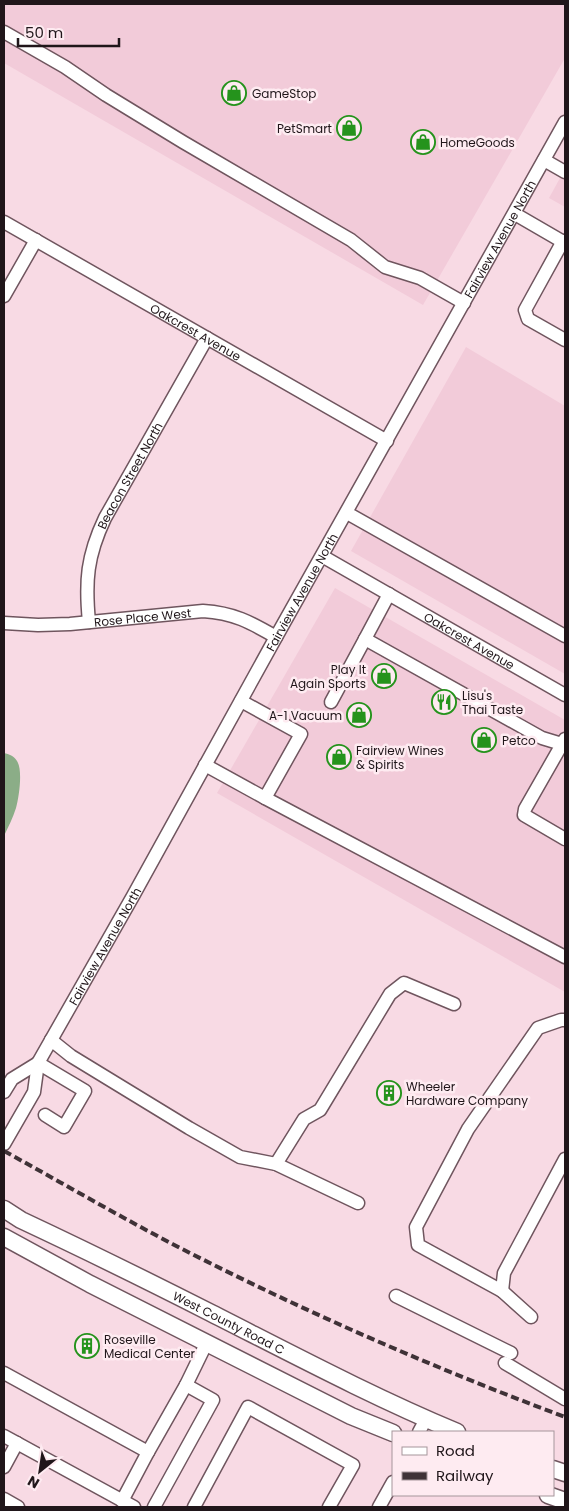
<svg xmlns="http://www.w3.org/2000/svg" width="569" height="1511" font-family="Poppins,sans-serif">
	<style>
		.built { fill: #f2cbd9 }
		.water { fill: #8bad87 }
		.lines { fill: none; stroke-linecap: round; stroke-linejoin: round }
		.minor-casing { stroke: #6f555e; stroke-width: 15 }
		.major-casing { stroke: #6f555e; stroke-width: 19 }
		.minor { stroke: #fff; stroke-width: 12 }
		.major { stroke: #fff; stroke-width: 16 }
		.rail { stroke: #3f3237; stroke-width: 4; stroke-dasharray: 8 4; stroke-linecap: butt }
		.labels { text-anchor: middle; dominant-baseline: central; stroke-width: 5; stroke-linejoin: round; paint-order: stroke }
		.poi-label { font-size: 12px; fill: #20161a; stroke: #feebf1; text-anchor: start }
		.street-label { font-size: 12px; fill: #20161a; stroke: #feebf1 }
	</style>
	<rect width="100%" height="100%" fill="#f8dae4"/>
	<g class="built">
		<path d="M4,4H565V58L423,305L4,63Z"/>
		<path d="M565,169V207L549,198Z"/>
		<path d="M466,347L565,406V674L351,551Z"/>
		<path d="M335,588L565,720V992L217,793Z"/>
	</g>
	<path class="water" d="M4,753C9,754 14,756 17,761C23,770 19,797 16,808C13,818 8,827 4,836Z"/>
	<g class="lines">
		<defs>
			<g id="minor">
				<path d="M4,32L65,67L106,95L183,142L351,240L385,267L420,278L464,303"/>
				<path d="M544,160L565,172"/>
				<path d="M515,214L565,243"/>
				<path id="s1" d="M4,222L387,441"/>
				<path d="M563,241L525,310L528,319L565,340"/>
				<path d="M4,296L36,240"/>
				<path d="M347,513L565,636"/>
				<path id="s2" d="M322,556L565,695"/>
				<path d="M389,594L365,639L542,738L565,745"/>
				<path id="s3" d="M89,622C85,581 87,556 105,518L207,338"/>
				<path id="s4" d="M4,623L38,625L70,624L203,611C234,613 250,622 276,637"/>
				<path d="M331,702L365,639"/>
				<path d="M565,739L525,809L524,815L565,839"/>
				<path d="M205,765L265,798L301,734L241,701"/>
				<path d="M265,798L565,957"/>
				<path d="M51,1040L71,1056L189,1128L240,1157L276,1164L358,1203"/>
				<path d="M38,1063L85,1091L64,1127L45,1115"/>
				<path d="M4,1092L12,1079L38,1063"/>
				<path id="s5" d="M4,1144L34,1092L38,1063L133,896L276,637L565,122"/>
				<path d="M276,1164L304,1119L320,1110L390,994L404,983L454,1004"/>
				<path d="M502,1291L504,1273L565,1159"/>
				<path d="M396,1296L511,1353"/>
				<path d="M531,1317L502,1291L418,1245L416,1227L468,1129L538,1028L561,1020H565"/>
				<path d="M505,1363L565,1399"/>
				<path d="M4,1373L148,1452L122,1501"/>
				<path d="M419,1432L426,1419"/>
				<path d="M4,1436L134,1507"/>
				<path d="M148,1452L186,1385"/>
				<path d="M4,1467L17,1443"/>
				<path d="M4,1499L18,1507"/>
				<path d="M154,1507L213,1400L186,1385L206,1344"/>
				<path d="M194,1507L248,1407L353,1465L329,1507"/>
				<path d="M379,1507L393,1482"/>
			</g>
			<g id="major">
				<path id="s6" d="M4,1209L21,1220C85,1250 148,1281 211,1313C292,1354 373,1397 457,1432"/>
				<path d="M4,1237L90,1284L351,1416L393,1433"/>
				<path d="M553,1469L565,1473"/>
				<path d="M548,1495L565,1501"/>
			</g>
		</defs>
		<use href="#minor" class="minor-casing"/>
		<use href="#major" class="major-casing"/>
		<use href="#minor" class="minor"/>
		<use href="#major" class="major"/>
		<path class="rail" d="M4,1151C66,1185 127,1221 190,1253C312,1315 437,1369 565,1417"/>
	</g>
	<defs>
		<symbol id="shop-ring" viewBox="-11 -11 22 22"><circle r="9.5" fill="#feebf1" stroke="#25931c" stroke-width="1.5"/><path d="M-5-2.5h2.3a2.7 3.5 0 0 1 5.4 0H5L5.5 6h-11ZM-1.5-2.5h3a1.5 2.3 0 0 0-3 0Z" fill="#25931c"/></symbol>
		<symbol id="restaurant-ring" viewBox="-11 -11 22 22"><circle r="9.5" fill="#feebf1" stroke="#25931c" stroke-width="1.5"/><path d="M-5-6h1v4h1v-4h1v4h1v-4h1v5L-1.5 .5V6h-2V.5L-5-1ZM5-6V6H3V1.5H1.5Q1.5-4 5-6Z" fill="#25931c"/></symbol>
		<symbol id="building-ring" viewBox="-11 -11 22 22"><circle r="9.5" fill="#feebf1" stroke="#25931c" stroke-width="1.5"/><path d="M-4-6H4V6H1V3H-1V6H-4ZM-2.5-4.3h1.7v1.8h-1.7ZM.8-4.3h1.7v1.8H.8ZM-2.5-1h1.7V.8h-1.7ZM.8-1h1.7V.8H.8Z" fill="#25931c"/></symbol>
	</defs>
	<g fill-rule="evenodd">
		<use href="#shop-ring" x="220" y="79" width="28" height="28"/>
		<use href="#shop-ring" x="335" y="114" width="28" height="28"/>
		<use href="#shop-ring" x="409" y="128" width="28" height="28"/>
		<use href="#shop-ring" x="370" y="662" width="28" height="28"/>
		<use href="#restaurant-ring" x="430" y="688" width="28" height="28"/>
		<use href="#shop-ring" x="345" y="701" width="28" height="28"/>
		<use href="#shop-ring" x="470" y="726" width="28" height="28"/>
		<use href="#shop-ring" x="325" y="743" width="28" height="28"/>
		<use href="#building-ring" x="375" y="1079" width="28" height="28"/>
		<use href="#building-ring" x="73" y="1332" width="28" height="28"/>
	</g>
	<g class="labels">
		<g class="poi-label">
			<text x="252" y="93">GameStop</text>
			<text x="332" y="128" text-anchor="end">PetSmart</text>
			<text x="440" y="142">HomeGoods</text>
			<text x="366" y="669" text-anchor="end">Play It<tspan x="366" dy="14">Again Sports</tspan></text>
			<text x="462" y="695">Lisu's<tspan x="462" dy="14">Thai Taste</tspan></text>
			<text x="342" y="715" text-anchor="end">A-1 Vacuum</text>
			<text x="502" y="740">Petco</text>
			<text x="356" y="750">Fairview Wines<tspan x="356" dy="14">&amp; Spirits</tspan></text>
			<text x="406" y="1086">Wheeler<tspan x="406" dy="14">Hardware Company</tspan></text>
			<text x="104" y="1339">Roseville<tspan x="104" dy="14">Medical Center</tspan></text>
		</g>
		<g class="street-label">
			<text stroke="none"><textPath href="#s5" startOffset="1034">Fairview Avenue North</textPath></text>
			<text stroke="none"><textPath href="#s1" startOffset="221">Oakcrest Avenue</textPath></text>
			<text stroke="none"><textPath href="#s3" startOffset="156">Beacon Street North</textPath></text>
			<text stroke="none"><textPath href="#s5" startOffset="629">Fairview Avenue North</textPath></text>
			<text stroke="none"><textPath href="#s4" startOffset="139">Rose Place West</textPath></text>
			<text stroke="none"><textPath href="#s2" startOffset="170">Oakcrest Avenue</textPath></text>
			<text stroke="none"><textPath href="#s5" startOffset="224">Fairview Avenue North</textPath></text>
			<text stroke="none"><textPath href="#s6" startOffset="252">West County Road C</textPath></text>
		</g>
	</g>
	<rect width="569" height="1511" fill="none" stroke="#20161a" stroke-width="10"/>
	<rect x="392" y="1431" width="162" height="65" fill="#feebf1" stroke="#a5969b"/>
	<rect x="402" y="1447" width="25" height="8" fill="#ffffff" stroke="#a5969b"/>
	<text x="436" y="1456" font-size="15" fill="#20161a">Road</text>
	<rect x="402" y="1472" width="25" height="8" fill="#3f3237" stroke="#a5969b"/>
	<text x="436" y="1481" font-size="15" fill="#20161a">Railway</text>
	<g transform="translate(40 1471) rotate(210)" stroke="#feebf1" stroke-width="4" paint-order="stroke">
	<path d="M0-4L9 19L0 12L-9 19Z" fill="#20161a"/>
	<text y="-8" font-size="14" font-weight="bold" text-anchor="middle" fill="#20161a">N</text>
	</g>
	<path d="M18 38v8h101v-8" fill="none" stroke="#20161a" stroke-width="2.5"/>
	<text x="25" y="38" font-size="15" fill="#20161a" stroke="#feebf1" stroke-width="4" paint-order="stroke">50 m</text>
</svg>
